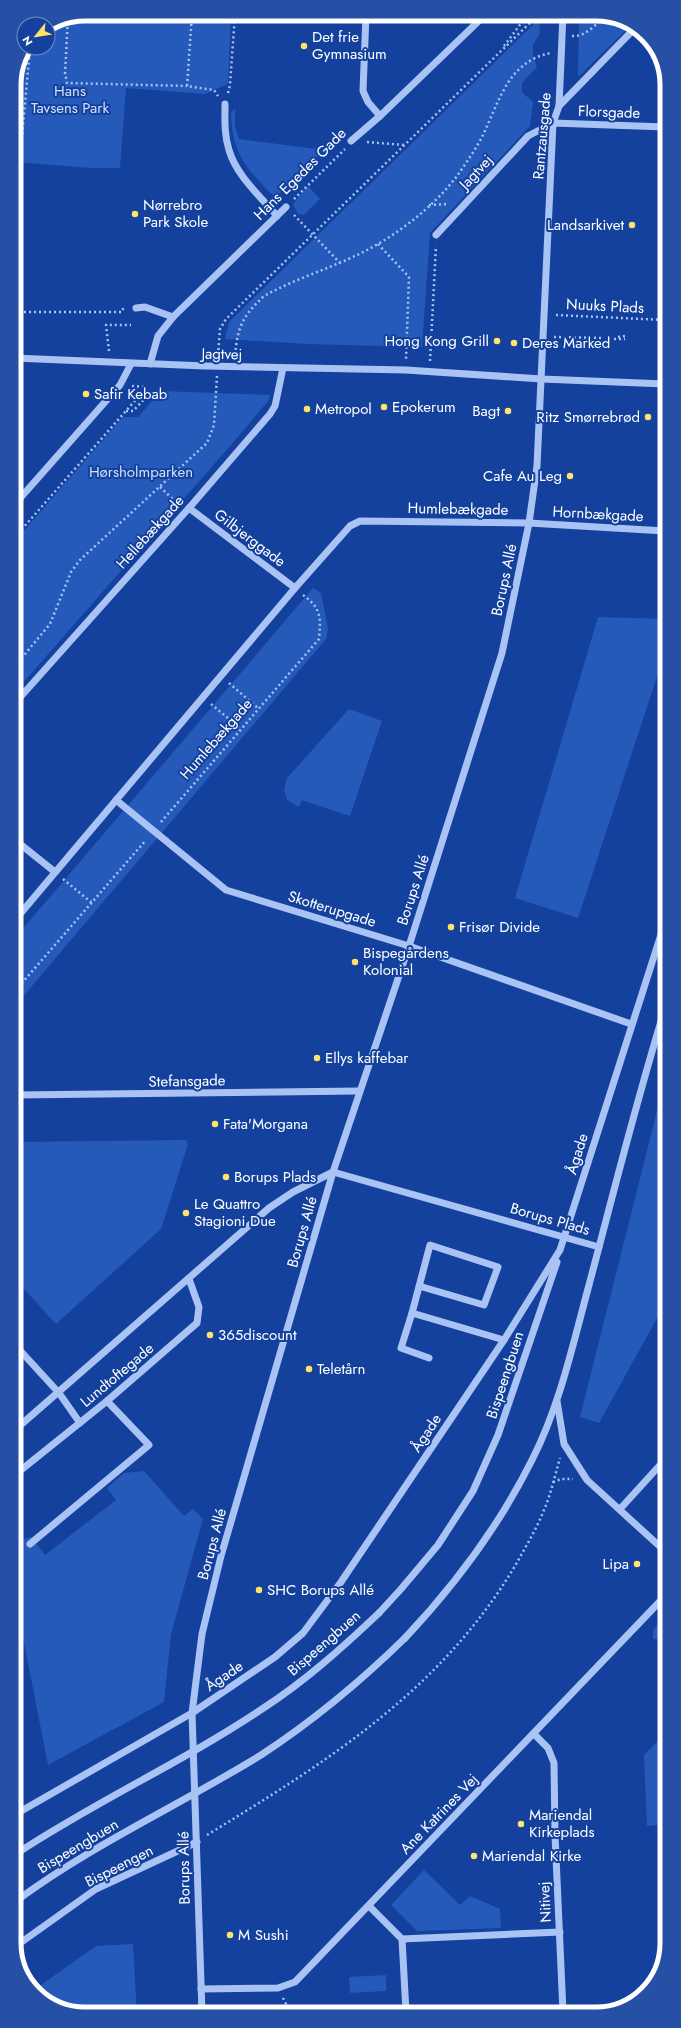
<svg xmlns="http://www.w3.org/2000/svg" width="681" height="2028" font-family="Jost,sans-serif">
	<style>
		.green { fill: #255abb }
		.lines { fill: none; stroke-linecap: round; stroke-linejoin: round }
		.path { stroke: #a8c3f4; stroke-width: 2.5; stroke-dasharray: 2 3; stroke-linecap: butt }
		.minor { stroke: #a8c3f4; stroke-width: 7 }
		.minor-bridge { stroke: #a8c3f4; stroke-width: 7 }
		.poi-dot { fill: #ffe46b; stroke: #13419d; stroke-width: 1.5 }
		.labels { text-anchor: middle; dominant-baseline: central; stroke-width: 4; stroke-linejoin: round; paint-order: stroke }
		.poi-label { font-size: 15px; fill: #fff; stroke: #13419d; text-anchor: start }
		.park-label { font-size: 15px; fill: #d1e0fd; stroke: #13419d }
		.street-label { font-size: 15px; fill: #fff; stroke: #13419d }
		.rim { fill: none; stroke: #fff; stroke-width: 5 }
	</style>
	<rect width="100%" height="100%" fill="#13419d"/>
	<g class="green">
		<path d="M85,14H231L228,84L205,94L126,88L120,168H91L14,162V80L29,48H48V26L58,19Z"/>
		<path d="M579,14H601L630,26L578,77Z"/>
		<path d="M539,19L540,33L533,45V56L537,67L522,83V92L533,102L530,126L430,233L422,347L307,344L225,339L229,322Z"/>
		<path d="M235,109V126L239,139L325,150L275,198C247,168 232,156 231,112Z"/>
		<path d="M308,186L320,199L304,215L298,214L293,204Z"/>
		<path d="M161,391L270,395L268,401L237,438L15,692V541L123,417H138Z"/>
		<path d="M313,588L321,593L328,629L326,639L15,1006V938Z"/>
		<path d="M598,617L665,619V652L578,918L515,898Z"/>
		<path d="M349,709L382,721L350,816L302,800L299,807L287,800L284,790L287,778Z"/>
		<path d="M666,1075V1302L599,1423L580,1417Z"/>
		<path d="M186,1140L188,1144L161,1229L56,1324L16,1280L15,1142Z"/>
		<path d="M144,1471L184,1516L193,1509L203,1519L171,1634L164,1702L48,1765L16,1602V1541L31,1537L45,1555L116,1500L107,1488L124,1473Z"/>
		<path d="M665,1616H667V1639H653V1630Z"/>
		<path d="M667,1732V1824L647,1826L644,1755Z"/>
		<path d="M424,1870L460,1905L470,1896L500,1909L501,1928L417,1931L391,1905Z"/>
		<path d="M133,1944L137,2014H80L38,1997L34,1990L96,1946Z"/>
		<path d="M386,1975V1991L350,1993L349,1977Z"/>
	</g>
	<g class="lines">
		<g class="path">
			<path d="M192,14L187,86L214,90L218,96"/>
			<path d="M68,17L65,73L67,83L187,86"/>
			<path d="M572,36C586,37 596,24 605,16"/>
			<path d="M504,46L528,14"/>
			<path d="M228,93L230,85L235,14"/>
			<path d="M367,142L404,145"/>
			<path d="M294,199L345,149"/>
			<path d="M429,205L448,204"/>
			<path d="M294,215L340,263"/>
			<path d="M14,224L30,48"/>
			<path d="M378,244L409,277L406,359"/>
			<path d="M14,312H122L123,309H125"/>
			<path d="M556,315L665,320"/>
			<path d="M554,337L604,338"/>
			<path d="M618,337L625,336"/>
			<path d="M609,339H625"/>
			<path d="M109,351L106,325H131"/>
			<path d="M218,355L220,329L226,319L539,14"/>
			<path d="M235,355C238,326 242,317 264,296C293,280 325,270 355,256C392,239 432,209 457,176C466,163 476,149 483,135C499,102 508,61 551,53"/>
			<path d="M430,361L436,246"/>
			<path d="M132,386L147,387"/>
			<path d="M126,411H133L150,393"/>
			<path d="M160,487L178,504"/>
			<path d="M15,537L147,387"/>
			<path d="M15,666L50,624L71,572L80,560L207,443L214,425L217,376"/>
			<path d="M229,683L259,709"/>
			<path d="M211,704L241,729"/>
			<path d="M161,822L319,639C321,617 321,608 303,595"/>
			<path d="M63,879L92,903"/>
			<path d="M15,991L146,840"/>
			<path d="M553,1482L561,1479H573"/>
			<path d="M207,1835C328,1761 440,1691 515,1566C525,1548 536,1530 544,1510C551,1494 555,1475 560,1458"/>
			<path d="M283,1998L286,2004L287,2013"/>
		</g>
		<g class="minor">
			<path d="M366,14L363,91L368,102L380,116"/>
			<path d="M225,104C225,119 224,135 229,150C236,175 260,196 277,216"/>
			<path d="M559,106L635,28"/>
			<path d="M351,141L380,116L486,14"/>
			<path d="M436,235L528,136L553,123L665,127"/>
			<path d="M136,308L145,307L173,317"/>
			<path d="M14,358L205,366L406,370L542,379L665,384"/>
			<path d="M150,364L158,336L173,317L286,207"/>
			<path d="M15,504L120,385L131,364"/>
			<path d="M189,508L295,588"/>
			<path d="M15,703L189,508L270,414L275,406L283,368"/>
			<path d="M116,800L226,890L409,946L631,1024"/>
			<path d="M15,840L55,872"/>
			<path d="M15,920L295,588L350,526L360,521L529,523L665,531"/>
			<path d="M15,1095L359,1091"/>
			<path d="M333,1172L599,1247"/>
			<path d="M419,1286L484,1305L498,1267L430,1245L412,1313L504,1340"/>
			<path d="M412,1313L401,1348L429,1358"/>
			<path d="M16,1346L59,1393L80,1423"/>
			<path d="M557,1401L564,1444L587,1480L667,1553"/>
			<path d="M16,1429L269,1208L293,1192L333,1172"/>
			<path d="M16,1474L107,1401L197,1323L199,1307L189,1279"/>
			<path d="M620,1509L661,1464L666,1461"/>
			<path d="M30,1544L149,1445L107,1401"/>
			<path d="M379,1613L401,1589L438,1545L473,1491L498,1435L557,1262"/>
			<path d="M405,1638C455,1585 499,1526 532,1460C560,1405 573,1344 589,1285C614,1191 637,1098 666,1005"/>
			<path d="M534,1734L548,1748L554,1763L555,1835L563,2012"/>
			<path d="M16,1814L192,1713L275,1657L303,1633L341,1582L504,1340L560,1250L666,919"/>
			<path d="M369,1906L402,1939L406,2012"/>
			<path d="M402,1939L560,1932"/>
			<path d="M16,1946L96,1889L197,1842"/>
			<path d="M201,1989L278,1988L295,1982L667,1594"/>
			<path d="M202,2013L192,1713L202,1634L221,1556L333,1172L409,946L502,653L529,523L537,466L553,123L559,106L563,14"/>
		</g>
		<g class="minor-bridge">
			<path d="M16,1854C96,1801 183,1762 262,1709C304,1682 342,1648 379,1613"/>
			<path d="M16,1901C93,1844 180,1805 261,1755C313,1721 360,1682 405,1638"/>
		</g>
	</g>
	<g class="poi-dot">
		<circle cx="304" cy="46" r="4"/>
		<circle cx="135" cy="214" r="4"/>
		<circle cx="632" cy="225" r="4"/>
		<circle cx="497" cy="341" r="4"/>
		<circle cx="514" cy="343" r="4"/>
		<circle cx="86" cy="394" r="4"/>
		<circle cx="384" cy="407" r="4"/>
		<circle cx="307" cy="409" r="4"/>
		<circle cx="508" cy="411" r="4"/>
		<circle cx="648" cy="417" r="4"/>
		<circle cx="570" cy="476" r="4"/>
		<circle cx="451" cy="927" r="4"/>
		<circle cx="355" cy="962" r="4"/>
		<circle cx="317" cy="1058" r="4"/>
		<circle cx="215" cy="1124" r="4"/>
		<circle cx="226" cy="1177" r="4"/>
		<circle cx="186" cy="1213" r="4"/>
		<circle cx="210" cy="1335" r="4"/>
		<circle cx="309" cy="1369" r="4"/>
		<circle cx="637" cy="1564" r="4"/>
		<circle cx="259" cy="1590" r="4"/>
		<circle cx="521" cy="1824" r="4"/>
		<circle cx="474" cy="1856" r="4"/>
		<circle cx="230" cy="1935" r="4"/>
	</g>
	<g class="labels">
		<g class="poi-label">
			<text x="312" y="37">Det frie<tspan x="312" dy="17">Gymnasium</tspan></text>
			<text x="143" y="205">Nørrebro<tspan x="143" dy="17">Park Skole</tspan></text>
			<text x="624" y="225" text-anchor="end">Landsarkivet</text>
			<text x="489" y="341" text-anchor="end">Hong Kong Grill</text>
			<text x="522" y="343">Deres Marked</text>
			<text x="94" y="394">Safir Kebab</text>
			<text x="392" y="407">Epokerum</text>
			<text x="315" y="409">Metropol</text>
			<text x="500" y="411" text-anchor="end">Bagt</text>
			<text x="640" y="417" text-anchor="end">Ritz Smørrebrød</text>
			<text x="562" y="476" text-anchor="end">Cafe Au Leg</text>
			<text x="459" y="927">Frisør Divide</text>
			<text x="363" y="953">Bispegårdens<tspan x="363" dy="17">Kolonial</tspan></text>
			<text x="325" y="1058">Ellys kaffebar</text>
			<text x="223" y="1124">Fata'Morgana</text>
			<text x="234" y="1177">Borups Plads</text>
			<text x="194" y="1204">Le Quattro<tspan x="194" dy="17">Stagioni Due</tspan></text>
			<text x="218" y="1335">365discount</text>
			<text x="317" y="1369">Teletårn</text>
			<text x="629" y="1564" text-anchor="end">Lipa</text>
			<text x="267" y="1590">SHC Borups Allé</text>
			<text x="529" y="1815">Mariendal<tspan x="529" dy="17">Kirkeplads</tspan></text>
			<text x="482" y="1856">Mariendal Kirke</text>
			<text x="238" y="1935">M Sushi</text>
		</g>
		<g class="park-label">
			<text x="70" y="91">Hans<tspan x="70" dy="17">Tavsens Park</tspan></text>
			<text x="141" y="472">Hørsholmparken</text>
		</g>
		<g class="street-label">
			<text transform="translate(609 112) rotate(2)">Florsgade</text>
			<text transform="translate(542 136) rotate(-85)">Rantzausgade</text>
			<text transform="translate(476 172) rotate(-47)">Jagtvej</text>
			<text transform="translate(300 174) rotate(-45)">Hans Egedes Gade</text>
			<text transform="translate(605 306) rotate(3)">Nuuks Plads</text>
			<text transform="translate(222 354) rotate(1)">Jagtvej</text>
			<text transform="translate(458 509) rotate(1)">Humlebækgade</text>
			<text transform="translate(598 514) rotate(3)">Hornbækgade</text>
			<text transform="translate(150 532) rotate(-48)">Hellebækgade</text>
			<text transform="translate(250 538) rotate(37)">Gilbjerggade</text>
			<text transform="translate(504 580) rotate(-78)">Borups Allé</text>
			<text transform="translate(216 739) rotate(-49)">Humlebækgade</text>
			<text transform="translate(413 890) rotate(-72)">Borups Allé</text>
			<text transform="translate(332 909) rotate(17)">Skotterupgade</text>
			<text transform="translate(187 1081) rotate(-1)">Stefansgade</text>
			<text transform="translate(577 1154) rotate(-73)">Ågade</text>
			<text transform="translate(550 1219) rotate(16)">Borups Plads</text>
			<text transform="translate(302 1232) rotate(-74)">Borups Allé</text>
			<text transform="translate(117 1375) rotate(-40)">Lundtoftegade</text>
			<text transform="translate(505 1375) rotate(-72)">Bispeengbuen</text>
			<text transform="translate(426 1433) rotate(-56)">Ågade</text>
			<text transform="translate(212 1544) rotate(-75)">Borups Allé</text>
			<text transform="translate(324 1643) rotate(-41)">Bispeengbuen</text>
			<text transform="translate(224 1676) rotate(-34)">Ågade</text>
			<text transform="translate(439 1814) rotate(-46)">Ane Katrines Vej</text>
			<text transform="translate(78 1846) rotate(-31)">Bispeengbuen</text>
			<text transform="translate(119 1866) rotate(-27)">Bispeengen</text>
			<text transform="translate(184 1868) rotate(-91)">Borups Allé</text>
			<text transform="translate(545 1902) rotate(-93)">Nitivej</text>
		</g>
	</g>
	<path d="M0 0H681V2028H0ZM85 21H596A64 64 0 0 1 660 85V1943A64 64 0 0 1 596 2007H85A64 64 0 0 1 21 1943V85A64 64 0 0 1 85 21Z" fill="#2650a5" fill-rule="evenodd"/>
	<path class="rim" d="M85 21H596A64 64 0 0 1 660 85V1943A64 64 0 0 1 596 2007H85A64 64 0 0 1 21 1943V85A64 64 0 0 1 85 21Z"/>
	<g transform="translate(36 36) rotate(240)"><circle r="19" fill="#13419d" stroke="#718dc4"/>
	<path d="M0-3L7 15L0 10L-7 15Z" fill="#ffe46b"/>
	<text y="-6" font-size="11" font-weight="bold" text-anchor="middle" fill="#ffffff">N</text>
	</g>
</svg>
